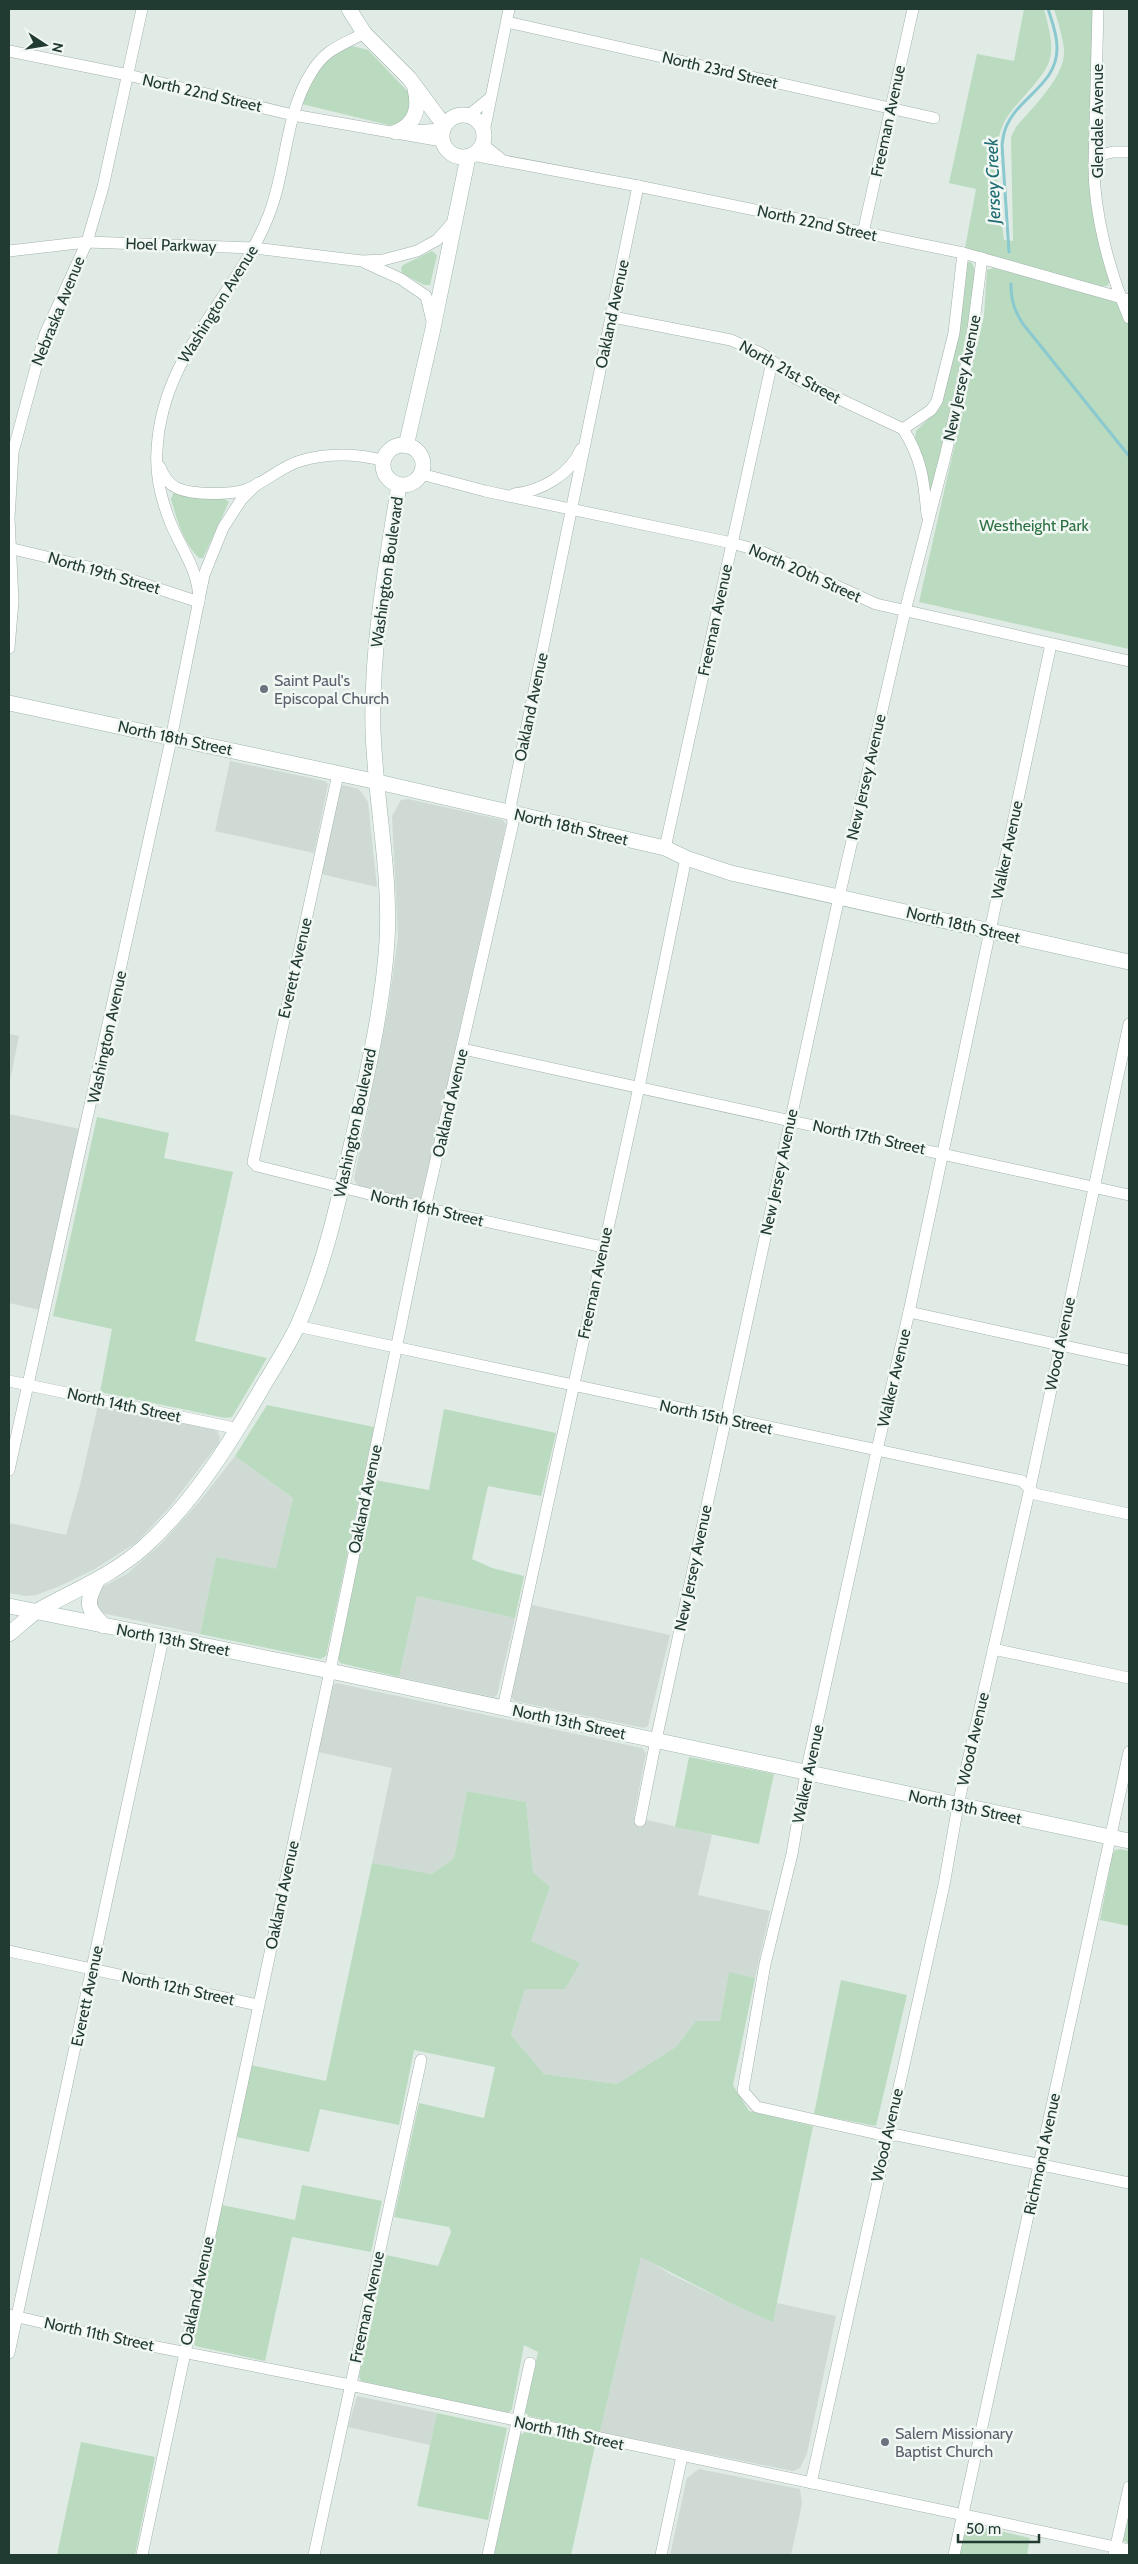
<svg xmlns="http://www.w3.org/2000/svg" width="1138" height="2564" font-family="Cabin,sans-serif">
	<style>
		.built { fill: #cfdad4 }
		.green { fill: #badbc0 }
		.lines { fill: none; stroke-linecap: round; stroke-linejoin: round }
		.stream { stroke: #89c9cf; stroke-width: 3 }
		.street-casing { stroke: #a3b2ac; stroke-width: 12 }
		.secondary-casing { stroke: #9fb6ac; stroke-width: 16 }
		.street { stroke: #fff; stroke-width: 11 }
		.secondary { stroke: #fff; stroke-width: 15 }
		.worship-dot { fill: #6b7280; stroke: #f1f7f3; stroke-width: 2 }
		.labels { text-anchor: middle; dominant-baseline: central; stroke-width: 5; stroke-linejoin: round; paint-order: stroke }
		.street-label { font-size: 16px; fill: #213a32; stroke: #f1f7f3 }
		.park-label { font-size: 16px; fill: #2d7042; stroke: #f1f7f3 }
		.worship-label { font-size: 16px; fill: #5b616d; stroke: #f1f7f3; text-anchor: start }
		.water-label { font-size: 18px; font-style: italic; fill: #1e6c74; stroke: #f1f7f3 }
	</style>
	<rect width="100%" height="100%" fill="#e0ebe5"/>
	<g class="built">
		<path d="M230,761L325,781L328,784L314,853L215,831Z"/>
		<path d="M343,785L359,789L368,802L377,887L321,874L340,788Z"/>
		<path d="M408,799L503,820L506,825L421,1199L414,1200L358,1186L354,1179L388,1010L398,937L392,816L401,800Z"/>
		<path d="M9,1034L19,1036L9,1086Z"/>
		<path d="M9,1114L80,1129L40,1310L9,1303Z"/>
		<path d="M98,1405L211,1428L217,1431L220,1437L219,1443L168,1509L137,1542L95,1569L60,1586L36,1595L25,1596L9,1593V1523L66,1535L80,1485Z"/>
		<path d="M235,1456L293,1498L276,1570L216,1557L200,1634L97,1612V1590L128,1573L161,1544L199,1502Z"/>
		<path d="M417,1596L515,1618L497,1695L494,1697L399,1677Z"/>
		<path d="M532,1605L670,1635L648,1726L644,1728L514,1701L511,1696Z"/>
		<path d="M336,1683L642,1748L646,1753L634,1817L712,1835L698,1895L770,1911L755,1978L729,1973L720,2021H696L676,2047L617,2084L544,2074L511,2035L525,1989H565L531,1941L550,1887L533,1872L526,1802L467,1791L454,1858L432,1874L372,1863L392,1768L318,1752L332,1686Z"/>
		<path d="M641,2256L672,2275L730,2303L773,2321L777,2303L836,2316L807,2453L800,2468L793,2471L600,2432Z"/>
		<path d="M357,2396L437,2413L430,2445L348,2427Z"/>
		<path d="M699,2469L800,2489L802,2504L791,2555H670L687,2478Z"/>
	</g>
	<g class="green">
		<path d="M1024,9H1044C1058,60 1053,63 1020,101C1012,110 1005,118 1001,130C991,157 1001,210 1004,240L1013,241L1011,137L1016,127C1032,108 1066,76 1064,50C1063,37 1058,22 1054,9H1093L1090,181L1110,281L1107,286H1099L965,248L976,189L949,183L977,54L1014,61Z"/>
		<path d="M352,46L368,50L410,94V116L397,127L302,104C313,76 322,58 352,46Z"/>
		<path d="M432,251L437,255L430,285H424L402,273L401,268L403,265Z"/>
		<path d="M967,262H971L974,267L975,280L963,352L932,491H928L915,439L916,431L936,411Z"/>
		<path d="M993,268L1068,286L1117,301L1129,325V649L919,602L984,316L987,270Z"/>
		<path d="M174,492L224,498L229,502L203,558H199C183,542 177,520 171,499Z"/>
		<path d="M97,1117L169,1133L164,1158L233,1172L195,1341L267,1358L232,1417L225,1418L100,1392L112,1329L53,1316Z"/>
		<path d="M267,1405L374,1427L326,1656L320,1659L200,1634L216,1557L276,1569L293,1498L235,1456Z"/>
		<path d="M444,1409L556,1433L541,1496L488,1486L472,1559L492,1568L524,1576L515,1618L417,1596L399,1677L340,1663L338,1658L375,1480L429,1490Z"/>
		<path d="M689,1757L774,1774L759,1844L675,1827Z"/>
		<path d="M467,1791L526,1802L533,1872L550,1887L531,1941L580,1963L565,1989H525L511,2035L544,2074L617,2084L676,2047L696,2021H720L729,1972L755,1978L733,2085L749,2111L813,2126L773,2322L730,2303L641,2257L600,2432L529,2416L525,2412L538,2352L524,2345L512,2409L508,2413L361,2381L359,2377L386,2255L438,2266L451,2232L449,2227L394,2217L419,2103L484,2118L495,2067L414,2050L399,2125L320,2109L309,2152L236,2137L251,2065L326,2081L372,1863L432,1874L454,1858Z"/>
		<path d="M1121,1849L1129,1851V1926L1100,1920L1112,1856L1115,1850Z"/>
		<path d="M841,1980L907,1995L876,2126L814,2114Z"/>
		<path d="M302,2185L382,2201L371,2252L292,2237L265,2361L195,2346L193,2342L222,2205L295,2220Z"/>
		<path d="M437,2413L507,2428L488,2520L417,2506Z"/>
		<path d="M527,2431L595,2446L571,2555H494L520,2435Z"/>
		<path d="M81,2442L155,2457L135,2555H57Z"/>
		<path d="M1129,2510V2544L1122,2540Z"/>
		<path d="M966,2523L1030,2538L1027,2555H959Z"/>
	</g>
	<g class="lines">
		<g class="stream">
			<path d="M1009,252L1002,145C1003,140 1003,135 1005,130C1016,97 1058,86 1057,47C1057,34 1052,21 1048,9"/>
			<path d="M1011,284C1011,300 1014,310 1023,324L1129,456"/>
		</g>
		<defs>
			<g id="street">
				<path d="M1098,9C1097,61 1095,114 1094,166C1094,215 1110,273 1129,318"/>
				<path d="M507,22L934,118"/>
				<path d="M9,51L128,75L293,115L442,141"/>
				<path d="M469,115L490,98"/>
				<path d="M411,131L442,129"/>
				<path d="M484,132L509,9"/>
				<path d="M483,142L486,147L501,159"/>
				<path d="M472,155L638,186L963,253L1129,300"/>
				<path d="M1096,156L1113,152H1129"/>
				<path d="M863,233L913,9"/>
				<path d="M9,251L87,242L254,248L362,261L383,260L417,251L437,240L455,220"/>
				<path d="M366,263L401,279L426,296L432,321"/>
				<path d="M613,317L731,340L762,354L797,379L903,429"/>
				<path d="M903,429L931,410L937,401L954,333L963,253"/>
				<path d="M903,429C922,459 924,481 927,515"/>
				<path d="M160,467C163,475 168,484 177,488C192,495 229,495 245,490C265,483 280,467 300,461C326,453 358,453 384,461"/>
				<path d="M421,474L485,491L732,543L760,551L876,604L1129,661"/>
				<path d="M514,494C541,491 570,475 581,449"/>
				<path d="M9,548L101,570L199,602C199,571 183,552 171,524C162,502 155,475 157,450C162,353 234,301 268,217C287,171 284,116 311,73C326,48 341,46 364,33"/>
				<path d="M1051,644L909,1312L877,1450L806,1773L792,1854L765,1964L743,2091L757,2107L887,2136L897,2135L1129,2183"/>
				<path d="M9,648L13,601L9,518L13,452L45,334L87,242L103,187L142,9"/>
				<path d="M338,774L253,1162L257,1166L425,1208L603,1247"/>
				<path d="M665,848L772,362"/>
				<path d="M463,1049L1129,1195"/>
				<path d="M909,1312L1129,1360"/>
				<path d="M297,1326L1022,1481L1035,1494L1129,1514"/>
				<path d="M9,1381L239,1429"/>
				<path d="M9,1470L169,749L204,575L223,528L241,500L258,483"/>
				<path d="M993,1649L1129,1678"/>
				<path d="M503,1708L639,1087L686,858"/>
				<path d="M640,1821L656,1740L839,897L905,611L945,457L971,345L982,258"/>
				<path d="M9,1951L258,2005"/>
				<path d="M9,2315L101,2336L350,2385L1129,2550"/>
				<path d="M9,2353L163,1639"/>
				<path d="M811,2483L944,1885L958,1805L1030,1488L1129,1024"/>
				<path d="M142,2555L330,1671L425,1208L513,823L511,803L638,186"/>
				<path d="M314,2555L421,2060"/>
				<path d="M488,2555L530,2363"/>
				<path d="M661,2555L682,2456"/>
				<path d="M954,2555L1129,1752"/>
				<path d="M1114,2555L1129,2487"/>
			</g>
			<g id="secondary">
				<path d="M349,9L364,33L409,78L444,125"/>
				<circle cx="463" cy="136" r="21"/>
				<path d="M396,132C415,124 420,109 415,89"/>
				<circle cx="403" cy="465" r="20"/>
				<path d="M406,446L432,333L468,157"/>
				<path d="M9,703L378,782L665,848L686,858L731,873L1129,962"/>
				<path d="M97,1581C85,1604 87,1608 104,1626"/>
				<path d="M9,1606L330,1671L1129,1841"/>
				<path d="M9,1634C19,1626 28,1617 39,1610C75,1590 113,1575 144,1547C195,1501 232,1440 266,1381C277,1363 289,1344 298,1325C327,1260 341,1189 357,1120C370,1061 383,1002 387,942C391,870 375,800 373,729C371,648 386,565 399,485"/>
			</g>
		</defs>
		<use href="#street" class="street-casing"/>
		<use href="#secondary" class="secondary-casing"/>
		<use href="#street" class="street"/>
		<use href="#secondary" class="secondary"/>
	</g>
	<g class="worship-dot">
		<circle cx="264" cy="689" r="5"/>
		<circle cx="885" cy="2442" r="5"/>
	</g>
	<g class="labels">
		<g class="street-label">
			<text transform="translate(720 70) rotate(13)">North 23rd Street</text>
			<text transform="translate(202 93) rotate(13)">North 22nd Street</text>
			<text transform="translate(888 121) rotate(-78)">Freeman Avenue</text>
			<text transform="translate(1097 121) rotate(-90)">Glendale Avenue</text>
			<text transform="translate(817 223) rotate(12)">North 22nd Street</text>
			<text transform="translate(171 245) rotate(2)">Hoel Parkway</text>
			<text transform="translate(218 304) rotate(-58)">Washington Avenue</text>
			<text transform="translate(58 311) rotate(-68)">Nebraska Avenue</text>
			<text transform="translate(612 314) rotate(-78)">Oakland Avenue</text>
			<text transform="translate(790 372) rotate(29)">North 21st Street</text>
			<text transform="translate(962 378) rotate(-78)">New Jersey Avenue</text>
			<text transform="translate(387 572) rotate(-82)">Washington Boulevard</text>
			<text transform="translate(104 573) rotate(16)">North 19th Street</text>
			<text transform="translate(805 573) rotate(24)">North 20th Street</text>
			<text transform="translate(715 620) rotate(-78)">Freeman Avenue</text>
			<text transform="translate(531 707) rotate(-78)">Oakland Avenue</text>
			<text transform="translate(175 738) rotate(12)">North 18th Street</text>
			<text transform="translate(866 777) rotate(-77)">New Jersey Avenue</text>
			<text transform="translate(571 827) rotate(13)">North 18th Street</text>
			<text transform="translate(1007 850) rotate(-78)">Walker Avenue</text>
			<text transform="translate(963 925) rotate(13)">North 18th Street</text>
			<text transform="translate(295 968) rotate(-77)">Everett Avenue</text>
			<text transform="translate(107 1037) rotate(-78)">Washington Avenue</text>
			<text transform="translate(450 1103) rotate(-77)">Oakland Avenue</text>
			<text transform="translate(355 1123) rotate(-78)">Washington Boulevard</text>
			<text transform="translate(869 1137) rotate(12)">North 17th Street</text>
			<text transform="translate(779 1172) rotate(-78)">New Jersey Avenue</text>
			<text transform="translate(427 1208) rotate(13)">North 16th Street</text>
			<text transform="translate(595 1283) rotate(-78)">Freeman Avenue</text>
			<text transform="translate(1060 1344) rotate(-78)">Wood Avenue</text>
			<text transform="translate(894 1378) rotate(-77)">Walker Avenue</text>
			<text transform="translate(124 1405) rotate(12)">North 14th Street</text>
			<text transform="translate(716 1417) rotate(12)">North 15th Street</text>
			<text transform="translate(365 1499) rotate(-78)">Oakland Avenue</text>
			<text transform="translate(693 1568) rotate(-78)">New Jersey Avenue</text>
			<text transform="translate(173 1640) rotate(11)">North 13th Street</text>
			<text transform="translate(569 1722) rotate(12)">North 13th Street</text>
			<text transform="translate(973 1739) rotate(-77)">Wood Avenue</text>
			<text transform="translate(808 1774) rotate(-78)">Walker Avenue</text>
			<text transform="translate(965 1807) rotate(12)">North 13th Street</text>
			<text transform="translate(282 1895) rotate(-78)">Oakland Avenue</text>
			<text transform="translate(178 1988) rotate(12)">North 12th Street</text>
			<text transform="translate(87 1996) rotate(-78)">Everett Avenue</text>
			<text transform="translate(887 2135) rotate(-77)">Wood Avenue</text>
			<text transform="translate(1042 2154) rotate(-78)">Richmond Avenue</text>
			<text transform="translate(197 2291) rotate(-78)">Oakland Avenue</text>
			<text transform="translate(367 2307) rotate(-78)">Freeman Avenue</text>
			<text transform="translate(99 2334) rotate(12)">North 11th Street</text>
			<text transform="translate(569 2433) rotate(12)">North 11th Street</text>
		</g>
		<g class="park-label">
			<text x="1034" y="525">Westheight Park</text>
		</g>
		<g class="worship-label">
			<text x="274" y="680">Saint Paul's<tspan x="274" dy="18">Episcopal Church</tspan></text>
			<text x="895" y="2433">Salem Missionary<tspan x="895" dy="18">Baptist Church</tspan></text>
		</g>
		<g class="water-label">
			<text transform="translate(993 181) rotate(-92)">Jersey Creek</text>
		</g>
	</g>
	<rect width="1138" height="2564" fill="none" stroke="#213a32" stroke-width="20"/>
	<g transform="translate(45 45) rotate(102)" stroke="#f1f7f3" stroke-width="4" paint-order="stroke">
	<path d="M0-4L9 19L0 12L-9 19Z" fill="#213a32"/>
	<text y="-8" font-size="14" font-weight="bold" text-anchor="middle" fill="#213a32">N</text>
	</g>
	<path d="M958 2534v8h81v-8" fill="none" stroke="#213a32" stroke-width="2.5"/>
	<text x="966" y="2534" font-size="15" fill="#213a32" stroke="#f1f7f3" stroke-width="4" paint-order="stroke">50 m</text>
</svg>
